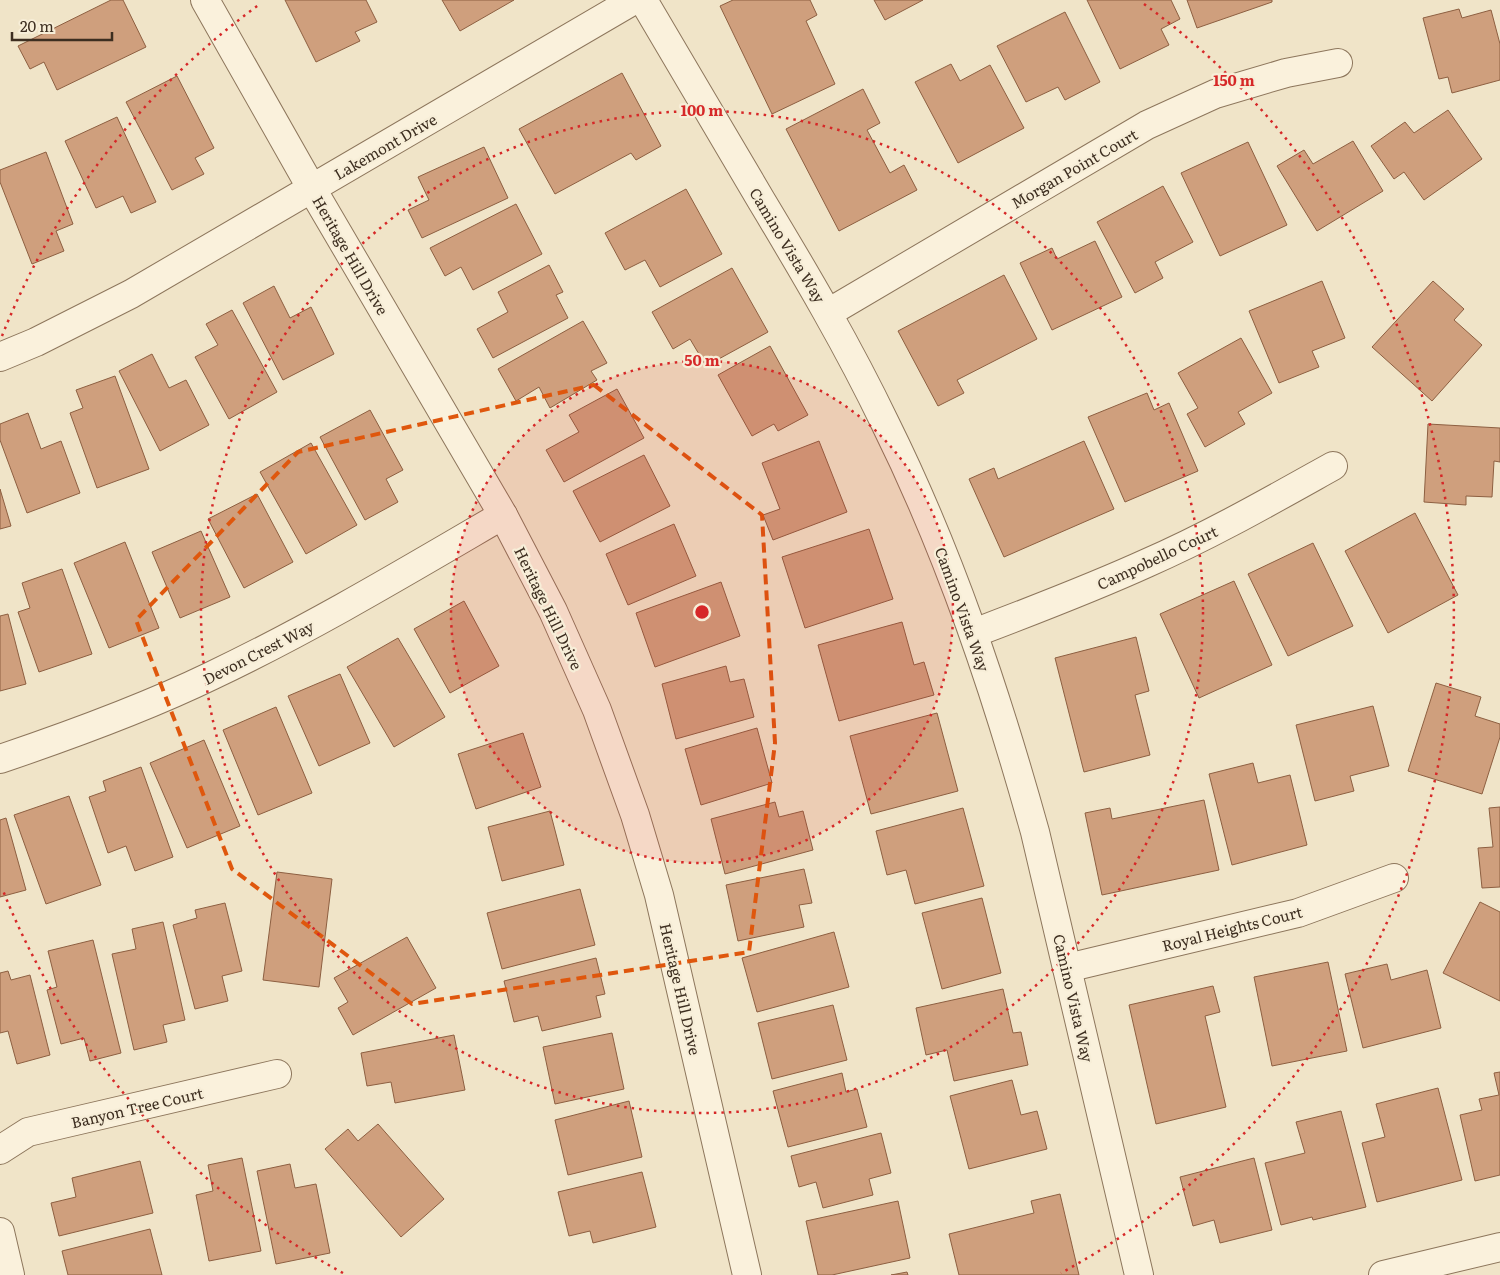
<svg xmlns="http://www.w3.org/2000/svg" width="1500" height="1275" font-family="Literata,serif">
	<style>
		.building { fill: #cf9f7d; stroke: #8d5f41 }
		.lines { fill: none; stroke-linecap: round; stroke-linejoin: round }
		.minor-casing { stroke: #8d765c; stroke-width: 30 }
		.minor { stroke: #faf1dc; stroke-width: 28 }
		.marked { fill: none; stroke: #df570d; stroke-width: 4; stroke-dasharray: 10 6; stroke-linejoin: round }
		.ring { fill: none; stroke: #d62828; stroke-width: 2.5; stroke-dasharray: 2.5 5 }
		.labels { text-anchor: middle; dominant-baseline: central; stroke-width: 4.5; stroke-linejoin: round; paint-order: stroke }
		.street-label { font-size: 15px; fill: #3d2e20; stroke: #f7eed8 }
		.centre { fill: #d62828; stroke: #f7eed8; stroke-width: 2.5 }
		.ring-label { font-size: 15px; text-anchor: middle; font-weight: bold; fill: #d62828; stroke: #f7eed8; stroke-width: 4.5; stroke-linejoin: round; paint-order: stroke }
	</style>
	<rect width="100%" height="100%" fill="#f0e4c8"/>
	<g class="building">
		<path d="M111,0H123L146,47L57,90L44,62L30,69L18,46Z"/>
		<path d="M285,0H366L377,22L355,32L360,41L316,62Z"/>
		<path d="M442,0H514L460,31Z"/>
		<path d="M733,0H810L817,15L806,21L835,84L772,114L720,6Z"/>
		<path d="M874,0H923L885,20Z"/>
		<path d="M1087,0H1171L1180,19L1161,29L1169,45L1120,69Z"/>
		<path d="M1187,0H1272V2L1197,28Z"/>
		<path d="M1459,9L1462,18L1491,10L1500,44V80L1452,93L1448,77L1439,79L1423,18Z"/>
		<path d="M1065,12L1100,82L1065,100L1058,87L1026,102L997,46Z"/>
		<path d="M951,64L960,81L990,65L1024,128L958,163L915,82Z"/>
		<path d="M622,73L661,146L636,160L631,153L555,194L519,129Z"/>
		<path d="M177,76L214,148L195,158L204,174L172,190L126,102Z"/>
		<path d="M863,89L880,123L867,130L890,173L904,165L917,190L839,231L786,129Z"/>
		<path d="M1448,110L1482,159L1424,200L1404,172L1394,179L1371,146L1405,122L1414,133Z"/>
		<path d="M117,117L156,202L131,213L123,196L96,208L65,141Z"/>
		<path d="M1353,141L1383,191L1317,231L1277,166L1304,150L1313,164Z"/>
		<path d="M1248,142L1287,225L1220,256L1181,173Z"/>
		<path d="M484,147L508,198L422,238L408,210L429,200L418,177Z"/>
		<path d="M46,152L73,224L56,231L64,251L32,264L0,182V170Z"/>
		<path d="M1163,186L1193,242L1155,262L1163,278L1135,293L1097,222Z"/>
		<path d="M686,189L722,254L660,287L645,260L625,270L605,233Z"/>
		<path d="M516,204L542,254L473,290L461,267L445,276L430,248Z"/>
		<path d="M1095,241L1122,297L1052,330L1020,263L1052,248L1057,259Z"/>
		<path d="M549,265L563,292L556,295L568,318L493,358L477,329L508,312L498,292Z"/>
		<path d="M732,268L768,332L706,366L690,339L673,349L652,312Z"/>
		<path d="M1004,275L1037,339L957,380L964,393L938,406L898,331Z"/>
		<path d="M1322,281L1345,338L1312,351L1319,367L1279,383L1249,311Z"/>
		<path d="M1433,281L1464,309L1454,320L1482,345L1432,401L1372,347Z"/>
		<path d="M274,286L290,318L311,307L334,354L283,380L243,303Z"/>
		<path d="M232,310L277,392L229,419L195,357L218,345L206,324Z"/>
		<path d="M583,321L607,363L591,371L597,380L550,408L539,387L516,401L498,369Z"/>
		<path d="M1241,338L1272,393L1238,412L1245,424L1205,447L1187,414L1198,408L1178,373Z"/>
		<path d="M770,346L808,415L778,431L774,424L752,436L718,375Z"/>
		<path d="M152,354L169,388L186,380L209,425L160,451L119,371Z"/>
		<path d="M115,376L149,469L97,488L70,413L83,408L76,390Z"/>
		<path d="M617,389L644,438L564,482L546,450L579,432L569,415Z"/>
		<path d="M1147,393L1154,410L1169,403L1198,471L1125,502L1088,417Z"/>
		<path d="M370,410L403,470L386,479L398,502L365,520L320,437Z"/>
		<path d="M28,413L41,449L61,441L80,493L27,513L0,440V424Z"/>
		<path d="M1428,424L1500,428V462L1494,461L1492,497L1466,496V505L1424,502Z"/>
		<path d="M819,441L847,512L773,540L763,515L780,509L762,463Z"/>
		<path d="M1084,441L1114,509L1004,557L969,479L994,468L998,479Z"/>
		<path d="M311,443L357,525L306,554L260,472Z"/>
		<path d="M644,455L670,506L600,542L573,491Z"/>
		<path d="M0,489L11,526L0,529Z"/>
		<path d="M257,494L293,562L244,588L208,519Z"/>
		<path d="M1415,513L1458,595L1388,633L1345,551Z"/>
		<path d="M674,524L696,576L628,605L606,554Z"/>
		<path d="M869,529L893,599L805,628L782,557Z"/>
		<path d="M201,531L230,597L180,618L152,552Z"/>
		<path d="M125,542L159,628L109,648L74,563Z"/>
		<path d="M1313,543L1353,626L1288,656L1248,574Z"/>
		<path d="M62,569L92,654L39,672L18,612L30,608L22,583Z"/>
		<path d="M1234,581L1272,665L1199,698L1160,614Z"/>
		<path d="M721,582L740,636L655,667L636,613Z"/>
		<path d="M464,601L499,666L450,693L414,629Z"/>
		<path d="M8,614L26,684L0,691V616Z"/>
		<path d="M902,622L914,665L924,662L934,695L839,721L818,645Z"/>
		<path d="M1136,637L1149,691L1135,695L1150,755L1084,772L1055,658Z"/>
		<path d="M398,638L445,717L394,747L347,667Z"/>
		<path d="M726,666L730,682L744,679L754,717L676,739L662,684Z"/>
		<path d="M340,674L370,743L319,766L288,696Z"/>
		<path d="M1436,683L1481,697L1475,716L1500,724V737L1482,794L1408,771Z"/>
		<path d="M1373,706L1389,766L1350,776L1354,791L1315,801L1296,725Z"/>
		<path d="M276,707L312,793L258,815L223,730Z"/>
		<path d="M937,713L958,791L871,814L850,736Z"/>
		<path d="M757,728L772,783L701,805L685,749Z"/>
		<path d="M523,733L541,787L476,809L458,754Z"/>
		<path d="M204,740L240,826L187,848L150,763Z"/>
		<path d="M1253,763L1258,783L1290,775L1307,845L1232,865L1209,774Z"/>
		<path d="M141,767L173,857L135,871L126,846L108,853L89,797L106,791L103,781Z"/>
		<path d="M69,796L101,885L46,904L14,815Z"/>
		<path d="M1204,800L1219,870L1102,895L1085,813L1110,808L1112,819Z"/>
		<path d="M775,802L779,817L803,811L813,850L725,874L711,819Z"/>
		<path d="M1500,807V887L1482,888L1478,848L1493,847L1489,808Z"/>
		<path d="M963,808L984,886L915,904L906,870L887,875L876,831Z"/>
		<path d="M550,811L564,865L502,881L488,827Z"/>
		<path d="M6,818L26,890L0,897V820Z"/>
		<path d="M804,869L812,903L799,905L804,927L738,941L726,885Z"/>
		<path d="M277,872L332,879L319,987L263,980Z"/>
		<path d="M580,889L595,945L502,969L487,913Z"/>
		<path d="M982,898L1001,973L942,989L922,913Z"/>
		<path d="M1480,902L1500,912V1001L1443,973Z"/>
		<path d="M225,903L242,971L222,976L228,1001L195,1009L173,925L197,918L195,910Z"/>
		<path d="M163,922L185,1020L163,1025L167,1042L134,1050L112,954L136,949L132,929Z"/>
		<path d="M834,932L849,987L757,1012L742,958Z"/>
		<path d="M407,937L436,988L353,1035L338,1008L348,1002L334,978Z"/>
		<path d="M93,940L121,1053L90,1061L84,1038L61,1044L47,990L57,987L48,951Z"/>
		<path d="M596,958L605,994L596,996L601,1017L542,1031L538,1016L514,1022L504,981Z"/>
		<path d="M1328,962L1347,1051L1272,1066L1254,977Z"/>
		<path d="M1387,964L1391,980L1427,970L1441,1028L1363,1048L1345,974Z"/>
		<path d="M8,971L11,980L30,975L50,1055L17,1064L8,1031L0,1033V973Z"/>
		<path d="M1213,986L1220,1012L1205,1016L1226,1107L1156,1124L1129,1005Z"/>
		<path d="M1003,989L1013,1033L1021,1032L1028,1065L954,1081L947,1050L926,1055L916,1008Z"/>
		<path d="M833,1005L847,1060L772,1079L758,1023Z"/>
		<path d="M612,1033L624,1089L555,1104L543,1047Z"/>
		<path d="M454,1035L465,1090L395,1103L391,1082L367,1086L361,1053Z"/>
		<path d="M1500,1072V1175L1475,1181L1460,1115L1482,1110L1479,1099L1499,1095L1494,1073Z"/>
		<path d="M842,1073L846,1092L857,1089L867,1127L788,1147L773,1091Z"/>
		<path d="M1012,1080L1021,1115L1037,1111L1047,1149L969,1169L950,1096Z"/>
		<path d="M1438,1088L1462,1180L1377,1202L1362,1143L1385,1137L1376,1104Z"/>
		<path d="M629,1101L642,1157L568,1175L555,1120Z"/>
		<path d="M1341,1111L1366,1207L1313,1220L1312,1217L1281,1225L1265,1163L1305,1153L1296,1122Z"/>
		<path d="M378,1124L444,1199L401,1237L325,1149L348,1129L358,1141Z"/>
		<path d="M881,1133L891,1173L869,1179L873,1195L823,1208L816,1182L799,1187L791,1156Z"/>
		<path d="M242,1158L261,1251L209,1261L196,1195L213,1191L208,1165Z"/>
		<path d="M1254,1158L1272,1230L1220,1243L1214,1220L1193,1226L1180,1177Z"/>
		<path d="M140,1161L153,1213L59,1236L51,1203L76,1197L72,1178Z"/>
		<path d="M290,1164L295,1188L316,1184L330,1253L276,1264L257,1171Z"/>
		<path d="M642,1172L656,1227L593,1243L590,1231L569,1236L558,1192Z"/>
		<path d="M1060,1194L1079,1275H959L949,1234L1034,1213L1031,1201Z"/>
		<path d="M898,1201L910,1258L832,1275H818L806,1221Z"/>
		<path d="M150,1229L162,1275H68L62,1251Z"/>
		<path d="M907,1272L908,1275H891Z"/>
	</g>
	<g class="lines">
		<defs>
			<g id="minor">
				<path d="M205,0L312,189L503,515L553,611L597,710L635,815L659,895L747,1275"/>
				<path d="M643,0C682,67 722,133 761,200C805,273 848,346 885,423C950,554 996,692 1035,832L1139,1275"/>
				<path d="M828,313L1147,125L1215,94L1286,73L1338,63"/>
				<path d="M0,357L36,342L131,294L634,0"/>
				<path d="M974,633C1032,611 1090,589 1147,563C1211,535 1272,500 1333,466"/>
				<path d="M0,759C71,735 143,709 211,676C312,628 407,571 503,515"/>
				<path d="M1067,968L1298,913L1394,878"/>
				<path d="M0,1150L28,1132L277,1074"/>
				<path d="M0,1232L10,1275"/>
				<path d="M1383,1275L1500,1247"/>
			</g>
		</defs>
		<use href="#minor" class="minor-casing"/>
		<use href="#minor" class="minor"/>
	</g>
	<path class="marked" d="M594,385L762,515L775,743L749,952L412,1004L232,869L136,620L298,452Z"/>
	<circle cx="702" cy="612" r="251" fill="#d62828" fill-opacity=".12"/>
	<g class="ring">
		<circle cx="702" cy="612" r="251"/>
		<circle cx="702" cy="612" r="501"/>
		<path d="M343 1273A752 752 0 0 1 2 888M2 336A752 752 0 0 1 260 4M1144 4A752 752 0 0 1 1061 1273"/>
	</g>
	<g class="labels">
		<g class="street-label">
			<text transform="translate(385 146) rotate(-30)">Lakemont Drive</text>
			<text transform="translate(1074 168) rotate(-30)">Morgan Point Court</text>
			<text transform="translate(788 245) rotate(59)">Camino Vista Way</text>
			<text transform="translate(351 255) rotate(60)">Heritage Hill Drive</text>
			<text transform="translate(1157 557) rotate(-25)">Campobello Court</text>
			<text transform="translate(549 608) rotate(64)">Heritage Hill Drive</text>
			<text transform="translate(963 609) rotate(70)">Camino Vista Way</text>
			<text transform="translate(258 652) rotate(-27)">Devon Crest Way</text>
			<text transform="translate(1232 928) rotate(-14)">Royal Heights Court</text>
			<text transform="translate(681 989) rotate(77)">Heritage Hill Drive</text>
			<text transform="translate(1074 998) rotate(77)">Camino Vista Way</text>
			<text transform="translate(137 1107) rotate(-13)">Banyon Tree Court</text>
		</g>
	</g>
	<circle cx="702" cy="612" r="8" class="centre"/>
	<g class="ring-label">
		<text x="1234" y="86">150 m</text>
		<text x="702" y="116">100 m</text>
		<text x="702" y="366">50 m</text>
	</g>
	<path d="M12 32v8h100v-8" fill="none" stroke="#3d2e20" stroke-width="2.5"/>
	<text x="20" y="32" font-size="15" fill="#3d2e20" stroke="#f7eed8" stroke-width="4" paint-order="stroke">20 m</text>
</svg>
